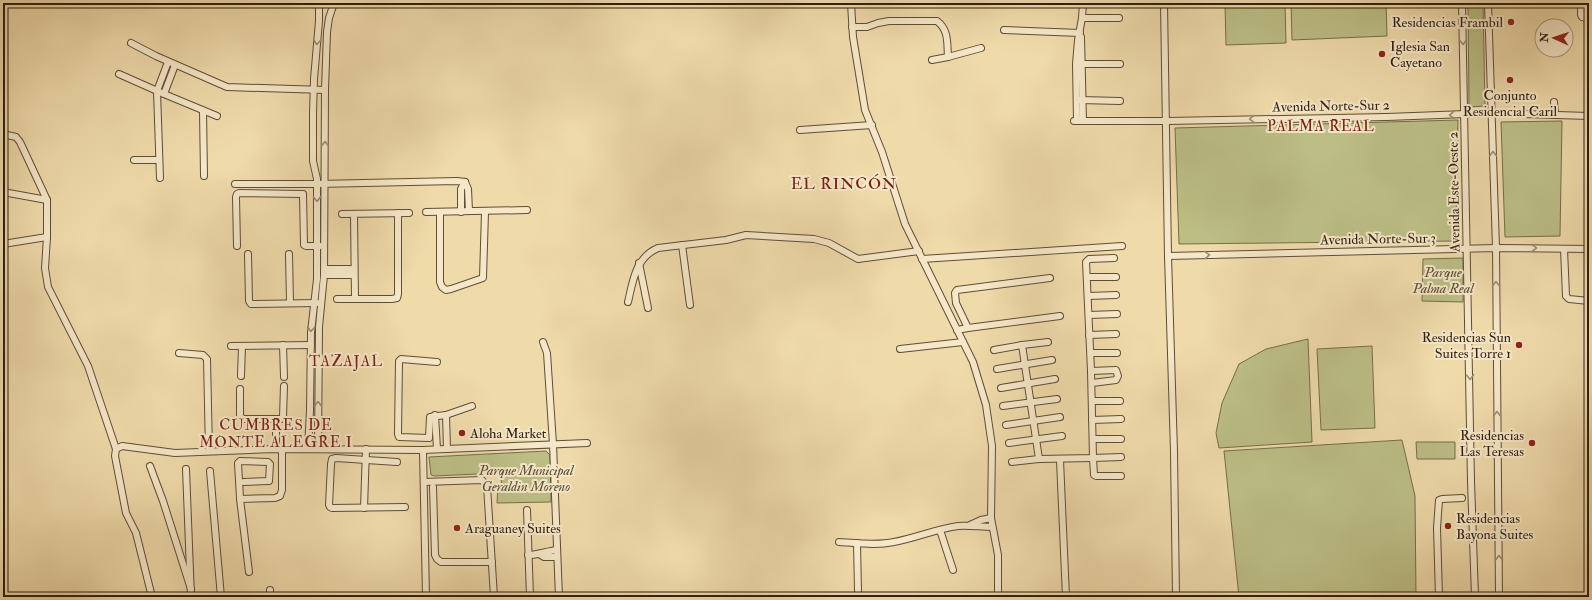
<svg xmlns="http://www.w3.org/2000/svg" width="1592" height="600" font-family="'IM FELL Double Pica',serif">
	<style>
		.green { fill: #bcbe86; stroke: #756e4c }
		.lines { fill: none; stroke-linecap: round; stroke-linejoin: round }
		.minor-casing { stroke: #5e4d38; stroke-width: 8 }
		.minor { stroke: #f5e7c8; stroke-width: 6 }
		.oneway { stroke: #9b8d76 }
		.poi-dot { fill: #8f2418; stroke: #f5e7c8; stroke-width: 1.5 }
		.labels { text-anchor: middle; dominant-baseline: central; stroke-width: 4; stroke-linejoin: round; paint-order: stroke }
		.poi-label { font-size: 14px; fill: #2e1e12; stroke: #f5e7c8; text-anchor: start }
		.street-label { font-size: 14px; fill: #2e1e12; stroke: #f5e7c8 }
		.park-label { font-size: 14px; font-style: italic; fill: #594e35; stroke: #f5e7c8 }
		.neighbourhood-label { font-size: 15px; letter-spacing: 1px; fill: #7a1f14; stroke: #f5e7c8 }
		.quarter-label { font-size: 16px; letter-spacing: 1px; fill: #7a1f14; stroke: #f5e7c8 }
	</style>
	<rect width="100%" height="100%" fill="#efdaaa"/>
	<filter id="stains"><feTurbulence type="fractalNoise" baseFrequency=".005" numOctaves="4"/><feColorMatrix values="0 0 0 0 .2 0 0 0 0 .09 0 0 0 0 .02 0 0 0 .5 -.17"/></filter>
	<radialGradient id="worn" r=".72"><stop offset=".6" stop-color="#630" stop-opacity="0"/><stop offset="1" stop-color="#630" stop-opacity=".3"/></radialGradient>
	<g class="green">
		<path d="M1285,3L1286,43L1226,45L1225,5Z"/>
		<path d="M1291,3H1386L1387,36L1292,40Z"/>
		<path d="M1468,3H1483L1485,106L1469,107Z"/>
		<path d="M1458,120L1456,241L1179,244L1175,128Z"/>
		<path d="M1562,121L1560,236L1505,237L1501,122Z"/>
		<path d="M1463,258V302L1422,301L1423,259Z"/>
		<path d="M1308,339L1312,442L1219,448L1216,433L1222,403L1239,364L1266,349Z"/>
		<path d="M1372,346L1375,428L1321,430L1317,349Z"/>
		<path d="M1402,440L1415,496L1416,597H1239L1224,451Z"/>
		<path d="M1416,442H1455V459H1417Z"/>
		<path d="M546,451L550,455L551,502L497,503L498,486L502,485L500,473L434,476L431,475L429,457Z"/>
	</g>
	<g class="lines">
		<defs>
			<g id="minor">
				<path d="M851,3L853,37L865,110L882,152L905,224L973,362L986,405L992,446L991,518L998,555V597"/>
				<path d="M963,3H964"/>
				<path d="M1164,3L1168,256L1174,452L1176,597"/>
				<path d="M1462,3L1471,481L1475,597"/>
				<path d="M1488,3L1496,248L1499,597"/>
				<path d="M1581,3V15L1582,17L1589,19"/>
				<path d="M1082,18H1119"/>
				<path d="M852,27H867L878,23L889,21H937C949,30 947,43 948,57L981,48"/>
				<path d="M1004,30L1080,33"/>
				<path d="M1081,37L1083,121"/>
				<path d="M131,43L156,56L227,87L325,90"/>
				<path d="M932,60L948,57"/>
				<path d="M1078,64H1120"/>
				<path d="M119,74L164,94L217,116"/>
				<path d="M164,94L175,65"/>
				<path d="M1080,100L1120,101"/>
				<path d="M1554,102L1555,115"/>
				<path d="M203,111L204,176"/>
				<path d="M1074,121H1167L1387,117L1492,113L1589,116"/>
				<path d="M1077,121L1076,64L1078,40L1082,18L1083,3"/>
				<path d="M800,130L872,125"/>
				<path d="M3,134L16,137L20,142L47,200V237L45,268L48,287L88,366L116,449L115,456L126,513L136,533L152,597"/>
				<path d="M134,160H159"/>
				<path d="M160,178L157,91L168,62"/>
				<path d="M465,182L468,189L469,211"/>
				<path d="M235,184H317L457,181L465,182"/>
				<path d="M3,192L47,200"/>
				<path d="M426,212L527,210"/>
				<path d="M461,212V189L465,182"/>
				<path d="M440,213V282L442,287L446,290L451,289L483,278L485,212"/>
				<path d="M342,214L409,213"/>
				<path d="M354,214L355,299"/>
				<path d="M3,244L47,237"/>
				<path d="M682,245L690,305"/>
				<path d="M237,246L236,197L237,194L239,193L303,194L304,245L306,246H320"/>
				<path d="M1564,249L1566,296L1569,299L1589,301"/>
				<path d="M248,254L249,301L251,304L317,303"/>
				<path d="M289,254L290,303"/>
				<path d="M1168,256L1496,248L1589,249"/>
				<path d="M922,259L1122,246"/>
				<path d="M639,263L648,308"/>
				<path d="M325,269H354"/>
				<path d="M324,275H354"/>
				<path d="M1087,277H1116"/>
				<path d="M1088,296L1116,295"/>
				<path d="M337,299H392L397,298L398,294V213"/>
				<path d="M628,302C633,281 635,258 658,248L726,240L746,235L814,239L829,243L858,259L919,251"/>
				<path d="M1089,315L1117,314"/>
				<path d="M968,328L956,303L955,293L957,290L1050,278"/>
				<path d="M957,330L968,328L1060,316"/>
				<path d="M1089,335L1116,334"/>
				<path d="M543,342L547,353L553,444L559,597"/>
				<path d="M283,345L284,377"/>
				<path d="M1022,345L1039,459L1093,458L1091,371L1086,262L1089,259L1114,258"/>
				<path d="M231,346L311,345"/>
				<path d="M900,349L963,342"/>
				<path d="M994,350L1022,345L1048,342"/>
				<path d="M179,353L203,355L207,359L209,451"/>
				<path d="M1091,353H1117"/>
				<path d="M437,362L401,359L399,361L398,434L399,437L429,438L430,417L446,415L472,406"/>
				<path d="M997,369L1052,360"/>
				<path d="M1091,371L1116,370L1118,376L1116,380L1092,383"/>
				<path d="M241,376L242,346"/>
				<path d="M1001,388L1055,379"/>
				<path d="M240,389V416L243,419H281L283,417L284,386"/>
				<path d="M1092,401H1120"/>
				<path d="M1003,406L1057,399"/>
				<path d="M435,415L437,449"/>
				<path d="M446,415L447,449"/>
				<path d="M276,419V449"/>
				<path d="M1092,420L1121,419"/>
				<path d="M1006,425L1060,417"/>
				<path d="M1093,439H1121"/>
				<path d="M1009,443L1062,436"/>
				<path d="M116,449L122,446L175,453L276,449L423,450L587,443"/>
				<path d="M308,449L310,411L311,332L317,279V179L313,161V114L314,79L319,21V3"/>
				<path d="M318,449L319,327L324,275L325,90L327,32L329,18L334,3"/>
				<path d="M423,450L426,597"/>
				<path d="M1121,457L1093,458L1094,475L1096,476H1121"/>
				<path d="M1060,460L1066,597"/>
				<path d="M397,462L336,458L332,459L331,464L329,505L330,507L332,508L405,507"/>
				<path d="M1012,462L1039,459"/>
				<path d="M150,466L163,501L191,589"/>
				<path d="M186,469L191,597"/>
				<path d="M210,471L221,597"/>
				<path d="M424,482L482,480L487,486L494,597"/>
				<path d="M433,487L435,555L437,559L441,562H492"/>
				<path d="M240,498L238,463L240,461L268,462L270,464L269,481L244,482"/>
				<path d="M364,508L366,449"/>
				<path d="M527,510L530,597"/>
				<path d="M970,525L981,520L991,518"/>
				<path d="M940,530L953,570"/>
				<path d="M839,542C857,543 876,546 894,542C916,538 936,529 958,526C970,525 980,527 992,527"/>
				<path d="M857,543L858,591"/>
				<path d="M539,554L544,557H557"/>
				<path d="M528,555C539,555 546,551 557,550"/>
				<path d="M249,572L240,499L275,498L280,496L282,490V449"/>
				<path d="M270,590V597"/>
				<path d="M1439,597L1437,528L1439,500L1442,499L1462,498"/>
			</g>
		</defs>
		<use href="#minor" class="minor-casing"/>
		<use href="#minor" class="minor"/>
	</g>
	<defs><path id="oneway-chevron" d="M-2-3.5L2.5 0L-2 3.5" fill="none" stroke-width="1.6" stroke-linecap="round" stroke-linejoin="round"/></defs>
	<g class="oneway">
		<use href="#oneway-chevron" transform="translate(317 42) rotate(95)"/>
		<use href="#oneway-chevron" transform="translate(1463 42) rotate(89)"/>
		<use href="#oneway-chevron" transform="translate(1452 115) rotate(178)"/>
		<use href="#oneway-chevron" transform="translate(1252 119) rotate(179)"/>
		<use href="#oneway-chevron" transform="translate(325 144) rotate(-90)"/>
		<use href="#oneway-chevron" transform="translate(1493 154) rotate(-92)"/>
		<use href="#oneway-chevron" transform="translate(317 199) rotate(89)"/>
		<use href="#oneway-chevron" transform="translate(1534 248) rotate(1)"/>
		<use href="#oneway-chevron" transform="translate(1207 255) rotate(-1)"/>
		<use href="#oneway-chevron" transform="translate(1496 284) rotate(-90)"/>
		<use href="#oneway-chevron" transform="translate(311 329) rotate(95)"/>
		<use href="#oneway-chevron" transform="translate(1470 377) rotate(89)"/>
		<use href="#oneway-chevron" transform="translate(318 404) rotate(-89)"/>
		<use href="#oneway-chevron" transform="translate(1497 414) rotate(-90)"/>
		<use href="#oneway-chevron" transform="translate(1499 558) rotate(-90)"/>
	</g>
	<g class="poi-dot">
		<circle cx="1511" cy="22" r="4"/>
		<circle cx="1382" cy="54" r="4"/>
		<circle cx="1510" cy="80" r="4"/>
		<circle cx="1519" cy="345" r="4"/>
		<circle cx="462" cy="433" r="4"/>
		<circle cx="1532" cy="443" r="4"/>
		<circle cx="1448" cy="526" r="4"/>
		<circle cx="457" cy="528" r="4"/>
	</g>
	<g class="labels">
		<g class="poi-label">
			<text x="1503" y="22" text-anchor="end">Residencias Frambil</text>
			<text x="1390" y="46">Iglesia San<tspan x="1390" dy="16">Cayetano</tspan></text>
			<text x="1510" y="95" text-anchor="middle">Conjunto<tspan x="1510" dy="16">Residencial Caril</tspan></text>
			<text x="1511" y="337" text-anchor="end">Residencias Sun<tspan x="1511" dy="16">Suites Torre 1</tspan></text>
			<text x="470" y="433">Aloha Market</text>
			<text x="1524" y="435" text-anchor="end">Residencias<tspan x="1524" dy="16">Las Teresas</tspan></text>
			<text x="1456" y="518">Residencias<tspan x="1456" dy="16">Bayona Suites</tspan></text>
			<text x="465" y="528">Araguaney Suites</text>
		</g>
		<g class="street-label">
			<text transform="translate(1331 106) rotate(-1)">Avenida Norte-Sur 2</text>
			<text transform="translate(1454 192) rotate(-91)">Avenida Este-Oeste 2</text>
			<text transform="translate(1378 239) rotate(-1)">Avenida Norte-Sur 3</text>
		</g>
		<g class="park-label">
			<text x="1443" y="272">Parque<tspan x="1443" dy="16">Palma Real</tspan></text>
			<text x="526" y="470">Parque Municipal<tspan x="526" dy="16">Geraldin Moreno</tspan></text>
		</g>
		<g class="neighbourhood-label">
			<text x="1321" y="126">PALMA REAL</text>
			<text x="346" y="361">TAZAJAL</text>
			<text x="276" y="425">CUMBRES DE<tspan x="276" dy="17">MONTE ALEGRE I</tspan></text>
		</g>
		<g class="quarter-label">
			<text x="844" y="184">EL RINCÓN</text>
		</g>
	</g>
	<rect width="1592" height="600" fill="none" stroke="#efdaaa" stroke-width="16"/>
	<rect x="4" y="4" width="1584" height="592" fill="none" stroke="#2e1e12" stroke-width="2"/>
	<rect x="8" y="8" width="1576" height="584" fill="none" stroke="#2e1e12"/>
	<g transform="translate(1554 38) rotate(273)"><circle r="19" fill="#f5e7c8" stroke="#a5977f"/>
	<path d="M0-3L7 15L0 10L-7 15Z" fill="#8f2418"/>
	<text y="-6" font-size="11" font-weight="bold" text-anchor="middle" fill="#2e1e12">N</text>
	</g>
	<rect width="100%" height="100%" filter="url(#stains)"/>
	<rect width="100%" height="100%" fill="url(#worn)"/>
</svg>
